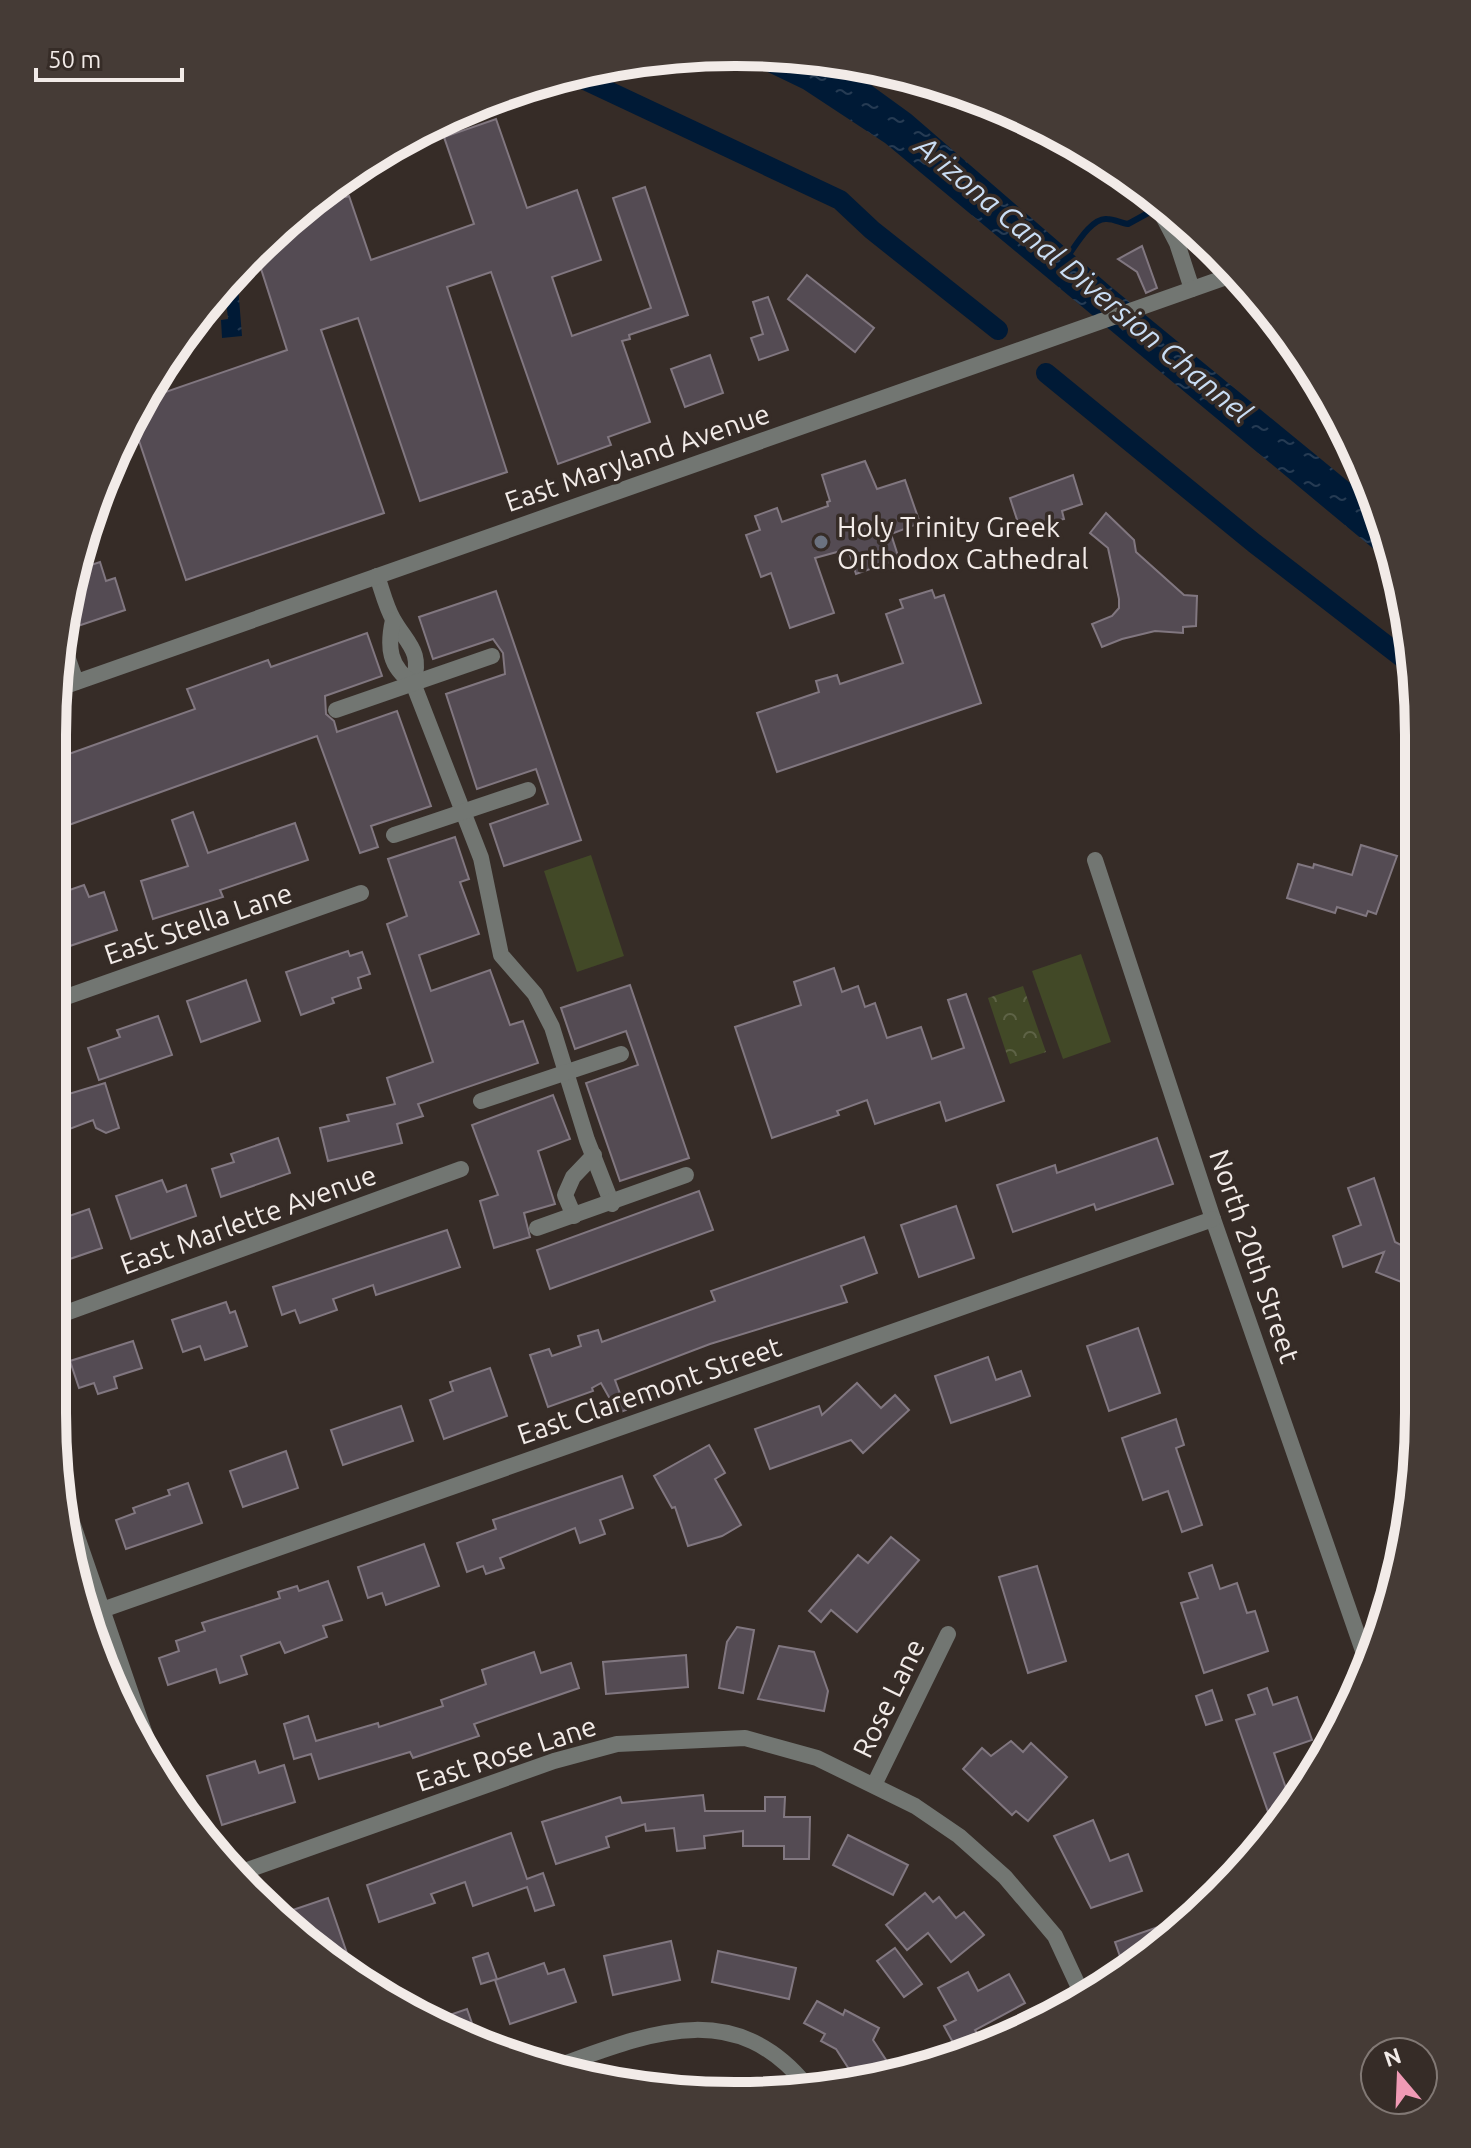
<svg xmlns="http://www.w3.org/2000/svg" width="1471" height="2148" font-family="Ubuntu,sans-serif">
	<style>
		.green { fill: #424927 }
		.forest { fill: url(#forest-crowns) }
		.water { fill: url(#water-ripples) }
		.lines { fill: none; stroke-linecap: round; stroke-linejoin: round }
		.stream { stroke: #001a36; stroke-width: 6 }
		.canal { stroke: #001a36; stroke-width: 20 }
		.building { fill: #544b53; stroke: #817780; stroke-width: 2 }
		.minor { stroke: #727672; stroke-width: 16 }
		.tertiary { stroke: #727672; stroke-width: 16 }
		.worship-dot { fill: #6b7280; stroke: #362c27; stroke-width: 3 }
		.labels { text-anchor: middle; dominant-baseline: central; stroke-width: 7; stroke-linejoin: round; paint-order: stroke }
		.street-label { font-size: 28px; fill: #f2ebe8; stroke: #362c27 }
		.poi-label { font-size: 28px; fill: #f2ebe8; stroke: #362c27; text-anchor: start }
		.water-label { font-size: 30px; font-style: italic; fill: #c9ddf4; stroke: #362c27 }
		.rim { fill: none; stroke: #f2ebe8; stroke-width: 10 }
	</style>
	<defs>
		<pattern id="forest-crowns" width="20" height="18" patternUnits="userSpaceOnUse" patternTransform="scale(2)"><rect width="20" height="18" fill="#424927"/><path d="M2 6a3 3 0 1 1 6 0M12 15a3 3 0 1 1 6 0" fill="none" stroke="#5e6346"/></pattern>
		<pattern id="water-ripples" width="26" height="14" patternUnits="userSpaceOnUse" patternTransform="scale(2)"><rect width="26" height="14" fill="#001a36"/><path d="M2 4q2-2 4 0t4 0M15 11q2-2 4 0t4 0" fill="none" stroke="#263b53"/></pattern>
	</defs>
	<rect width="100%" height="100%" fill="#362c27"/>
	<g class="green">
		<path d="M591,855L624,956L577,972L544,871Z"/>
		<path d="M1081,954L1111,1042L1063,1059L1032,971Z"/>
	</g>
	<path class="forest" d="M1023,986L1046,1052L1010,1064L988,998Z"/>
	<g class="water">
		<path d="M736,52L829,61L871,85L911,114L1110,286L1372,501L1393,565L885,143L803,89L728,53Z"/>
		<path d="M237,273L242,336L222,338L221,320L228,319L225,290Z"/>
	</g>
	<g class="lines">
		<path class="stream" d="M1068,256C1076,245 1092,217 1107,219C1114,219 1121,223 1128,224L1159,207"/>
		<g class="canal">
			<path d="M572,74L840,200L872,230L998,330"/>
			<path d="M1046,373L1254,543L1412,665"/>
		</g>
	</g>
	<g class="building">
		<path d="M496,119L527,208L577,190L601,260L552,277L572,336L651,308L613,198L645,187L688,315L629,335L630,339L622,341L650,422L608,437L611,445L558,464L491,272L447,287L507,472L420,501L358,318L321,330L384,513L186,580L132,420L148,398L287,350L255,250L340,180L346,197L349,196L371,260L474,224L444,137Z"/>
		<path d="M1142,246L1157,288L1146,293L1137,272L1118,259Z"/>
		<path d="M807,275L874,328L855,352L788,299Z"/>
		<path d="M768,297L788,350L759,360L751,338L763,334L753,302Z"/>
		<path d="M710,355L723,393L685,407L671,369Z"/>
		<path d="M865,461L877,489L905,480L920,523L891,534L899,559L856,574L848,549L815,558L834,613L790,628L771,573L761,577L746,535L760,530L755,516L777,508L782,522L828,506L827,502L830,501L822,475Z"/>
		<path d="M1073,475L1082,504L1062,511L1064,519L1020,529L1010,498Z"/>
		<path d="M1106,513L1134,540L1136,552L1184,595L1197,596L1196,626L1183,627V633L1155,631L1122,639L1102,647L1092,624L1112,616L1119,608V599L1108,548L1090,533Z"/>
		<path d="M100,562L106,581L115,578L125,610L78,626L68,595L76,570Z"/>
		<path d="M932,590L935,598L944,595L981,703L777,772L757,713L819,692L816,681L837,675L840,684L903,663L886,614L903,608L900,600Z"/>
		<path d="M496,591L581,840L504,866L490,824L548,804L536,769L477,789L446,694L505,674L503,653L493,639L433,659L419,617Z"/>
		<path d="M367,633L382,676L325,696L326,714L334,721L337,732L397,711L431,806L371,826L378,847L360,853L317,736L52,831V760L195,709L187,689L268,660L271,667Z"/>
		<path d="M193,812L208,853L295,823L308,860L220,890L223,897L153,919L141,881L188,866L172,820Z"/>
		<path d="M455,837L469,879L460,882L479,934L419,955L431,991L490,970L510,1025L523,1021L538,1063L418,1104L423,1116L397,1124L402,1143L328,1161L320,1128L349,1121L347,1115L395,1104L387,1078L433,1062L387,924L407,916L388,859Z"/>
		<path d="M1361,845L1397,856L1376,914L1368,911L1366,916L1337,907L1335,913L1287,898L1298,864L1313,868L1314,864L1352,875Z"/>
		<path d="M84,885L89,897L104,892L117,930L52,952V896Z"/>
		<path d="M348,951L350,956L362,952L370,974L358,978L361,988L332,998L334,1003L301,1015L286,972Z"/>
		<path d="M834,968L842,992L858,986L865,1007L875,1003L887,1038L921,1027L932,1059L964,1048L948,1000L966,994L1004,1101L946,1121L940,1102L875,1124L867,1100L837,1111L839,1115L772,1138L735,1027L801,1005L794,982Z"/>
		<path d="M246,980L260,1021L201,1042L187,1001Z"/>
		<path d="M630,985L689,1158L620,1181L586,1083L638,1065L626,1031L575,1049L561,1008Z"/>
		<path d="M158,1016L172,1055L99,1080L88,1048L120,1037L117,1030Z"/>
		<path d="M105,1083L119,1128L106,1133L96,1128L93,1120L59,1133L52,1114V1099Z"/>
		<path d="M553,1095L570,1139L538,1151L555,1204L524,1213L530,1237L494,1248L480,1201L498,1195L472,1125Z"/>
		<path d="M278,1138L290,1173L221,1197L212,1169L234,1162L231,1154Z"/>
		<path d="M1157,1138L1173,1184L1096,1210L1094,1204L1013,1232L997,1185L1055,1165L1057,1173Z"/>
		<path d="M1374,1178L1395,1242L1419,1254V1289L1376,1272L1384,1252L1343,1267L1333,1236L1361,1225L1348,1188Z"/>
		<path d="M162,1180L167,1192L186,1185L196,1216L131,1239L116,1196Z"/>
		<path d="M699,1191L713,1230L550,1289L537,1250Z"/>
		<path d="M956,1206L974,1258L919,1277L901,1225Z"/>
		<path d="M89,1209L102,1248L52,1265V1222Z"/>
		<path d="M447,1230L460,1267L376,1295L373,1285L333,1299L337,1310L300,1323L295,1310L282,1315L273,1287Z"/>
		<path d="M864,1237L877,1273L841,1286L847,1302L710,1344L615,1380L626,1410L618,1413L601,1383L592,1388L593,1391L548,1407L530,1355L549,1349L552,1356L581,1346L578,1336L598,1330L602,1342L715,1301L711,1291Z"/>
		<path d="M226,1302L230,1313L235,1311L247,1346L205,1360L200,1346L183,1352L172,1320Z"/>
		<path d="M1138,1328L1160,1393L1109,1411L1087,1346Z"/>
		<path d="M133,1341L142,1368L114,1377L117,1388L98,1394L94,1383L79,1388L70,1361Z"/>
		<path d="M988,1357L996,1380L1021,1371L1030,1396L951,1423L935,1376Z"/>
		<path d="M490,1368L507,1416L444,1439L430,1400L453,1391L450,1382Z"/>
		<path d="M857,1383L881,1408L895,1395L909,1410L863,1453L851,1440L770,1469L755,1429L819,1406L822,1415Z"/>
		<path d="M401,1406L413,1441L343,1465L331,1430Z"/>
		<path d="M1176,1419L1184,1445L1176,1448L1202,1525L1182,1532L1168,1491L1143,1500L1122,1438Z"/>
		<path d="M709,1445L725,1473L715,1479L741,1525L722,1536L688,1546L675,1507L672,1508L654,1476Z"/>
		<path d="M286,1451L298,1488L243,1507L230,1471Z"/>
		<path d="M622,1476L633,1508L600,1520L605,1534L580,1543L575,1528L500,1558L504,1568L486,1574L483,1566L467,1572L457,1543L496,1529L493,1520Z"/>
		<path d="M188,1483L202,1523L126,1549L116,1520L135,1513L133,1508L170,1495L168,1490Z"/>
		<path d="M891,1537L919,1560L857,1632L831,1610L821,1622L809,1611L858,1555L868,1563Z"/>
		<path d="M424,1544L439,1586L386,1605L382,1593L368,1598L358,1567Z"/>
		<path d="M1212,1565L1220,1589L1237,1583L1247,1613L1255,1611L1268,1651L1204,1673L1181,1603L1198,1598L1189,1573Z"/>
		<path d="M1037,1566L1066,1661L1028,1673L999,1577Z"/>
		<path d="M328,1581L342,1620L323,1626L327,1637L285,1653L280,1642L241,1656L247,1674L220,1683L216,1669L168,1685L159,1658L179,1651L176,1641L205,1631L202,1623L280,1598L278,1592L297,1586L299,1591Z"/>
		<path d="M737,1627L754,1630L743,1693L719,1688L727,1642Z"/>
		<path d="M779,1646L814,1652L828,1691L824,1711L758,1699Z"/>
		<path d="M534,1652L541,1673L571,1663L579,1688L474,1724L479,1736L413,1758L410,1752L319,1779L311,1754L294,1759L284,1724L308,1716L316,1741L378,1723L379,1727L443,1706L441,1700L486,1684L482,1670Z"/>
		<path d="M686,1655L688,1687L606,1694L603,1662Z"/>
		<path d="M1267,1688L1273,1705L1297,1697L1312,1740L1274,1753L1292,1806L1274,1829L1236,1720L1255,1714L1248,1695Z"/>
		<path d="M1212,1690L1222,1720L1206,1725L1196,1696Z"/>
		<path d="M1011,1741L1023,1752L1031,1743L1067,1777L1028,1821L1016,1811L1012,1815L963,1769L982,1748L991,1756Z"/>
		<path d="M255,1761L259,1773L284,1765L295,1802L222,1825L207,1776Z"/>
		<path d="M703,1795L705,1811H765V1797H785L784,1817H810L809,1859H784V1846H743V1831L704,1836L705,1848L677,1851L674,1828L646,1831L645,1824L606,1837L609,1847L556,1864L542,1822L620,1797L622,1803Z"/>
		<path d="M1093,1820L1110,1861L1128,1854L1142,1891L1091,1908L1054,1836Z"/>
		<path d="M511,1833L527,1879L543,1873L554,1905L535,1911L527,1887L473,1906L465,1882L431,1894L435,1903L379,1922L367,1885Z"/>
		<path d="M848,1835L908,1865L893,1895L833,1865Z"/>
		<path d="M925,1893L933,1902L939,1897L956,1918L964,1912L984,1935L951,1962L928,1933L907,1950L886,1925Z"/>
		<path d="M328,1898L352,1968L285,1927L275,1916Z"/>
		<path d="M1178,1920L1180,1924L1123,1965L1115,1942Z"/>
		<path d="M671,1941L680,1980L613,1995L604,1956Z"/>
		<path d="M895,1948L922,1984L904,1997L877,1961Z"/>
		<path d="M718,1951L796,1968L789,1999L712,1982Z"/>
		<path d="M488,1953L497,1979L481,1984L473,1958Z"/>
		<path d="M544,1963L548,1974L564,1969L576,2002L510,2024L495,1980Z"/>
		<path d="M968,1972L978,1991L1009,1974L1025,2003L975,2030L979,2036L956,2048L944,2026L956,2020L938,1988Z"/>
		<path d="M817,2001L843,2015L845,2010L879,2028L873,2040L890,2066L858,2083L836,2049L821,2041L825,2034L804,2023Z"/>
		<path d="M467,2009L480,2046L435,2020Z"/>
	</g>
	<g class="lines">
		<g class="minor">
			<path d="M1154,199L1177,243L1192,289"/>
			<path d="M86,540H87"/>
			<path d="M377,576C382,590 386,607 393,619C407,644 423,651 413,683"/>
			<path d="M393,620C387,647 389,667 413,683L481,858L501,955L535,994L552,1027L587,1140L612,1204"/>
			<path d="M61,639L76,682"/>
			<path d="M336,710L492,656"/>
			<path d="M394,835L528,790"/>
			<path d="M1095,860L1213,1219L1369,1668"/>
			<path d="M52,1002L361,893"/>
			<path d="M481,1101L621,1054"/>
			<path d="M574,1216L565,1195L573,1177L594,1155"/>
			<path d="M537,1228L686,1175"/>
			<path d="M52,1318L461,1169"/>
			<path d="M102,1610L1213,1219"/>
			<path d="M874,1785L948,1634"/>
			<path d="M239,1873L554,1761L617,1744L745,1738L817,1758L915,1806L959,1836L1005,1877L1055,1936L1082,1994"/>
			<path d="M558,2066C647,2034 734,1996 806,2085"/>
		</g>
		<g class="tertiary">
			<path d="M57,689L1235,274"/>
			<path d="M63,1496L158,1772"/>
		</g>
	</g>
	<circle class="worship-dot" cx="821" cy="542" r="8"/>
	<g class="labels">
		<g class="street-label">
			<text transform="translate(637 457) rotate(-19)">East Maryland Avenue</text>
			<text transform="translate(198 923) rotate(-19)">East Stella Lane</text>
			<text transform="translate(248 1219) rotate(-20)">East Marlette Avenue</text>
			<text transform="translate(1255 1256) rotate(71)">North 20th Street</text>
			<text transform="translate(649 1390) rotate(-19)">East Claremont Street</text>
			<text transform="translate(888 1698) rotate(-64)">Rose Lane</text>
			<text transform="translate(506 1753) rotate(-18)">East Rose Lane</text>
		</g>
		<g class="poi-label">
			<text x="837" y="526">Holy Trinity Greek<tspan x="837" dy="32">Orthodox Cathedral</tspan></text>
		</g>
		<g class="water-label">
			<text transform="translate(1084 279) rotate(40)">Arizona Canal Diversion Channel</text>
		</g>
	</g>
	<path d="M0 0H1471V2148H0ZM735 66H736A669 669 0 0 1 1405 735V1413A669 669 0 0 1 736 2082H735A669 669 0 0 1 66 1413V735A669 669 0 0 1 735 66Z" fill="#453b36" fill-rule="evenodd"/>
	<path class="rim" d="M735 66H736A669 669 0 0 1 1405 735V1413A669 669 0 0 1 736 2082H735A669 669 0 0 1 66 1413V735A669 669 0 0 1 735 66Z"/>
	<g transform="translate(1399 2076) rotate(341)"><circle r="38" fill="#362c27" stroke="#817874" stroke-width="2"/>
	<path d="M0-6L14 30L0 20L-14 30Z" fill="#f09ab5"/>
	<text y="-12" font-size="22" font-weight="bold" text-anchor="middle" fill="#f2ebe8">N</text>
	</g>
	<path d="M36 68v12h146v-12" fill="none" stroke="#f2ebe8" stroke-width="4"/>
	<text x="48" y="68" font-size="24" fill="#f2ebe8" stroke="#362c27" stroke-width="6" paint-order="stroke">50 m</text>
</svg>
